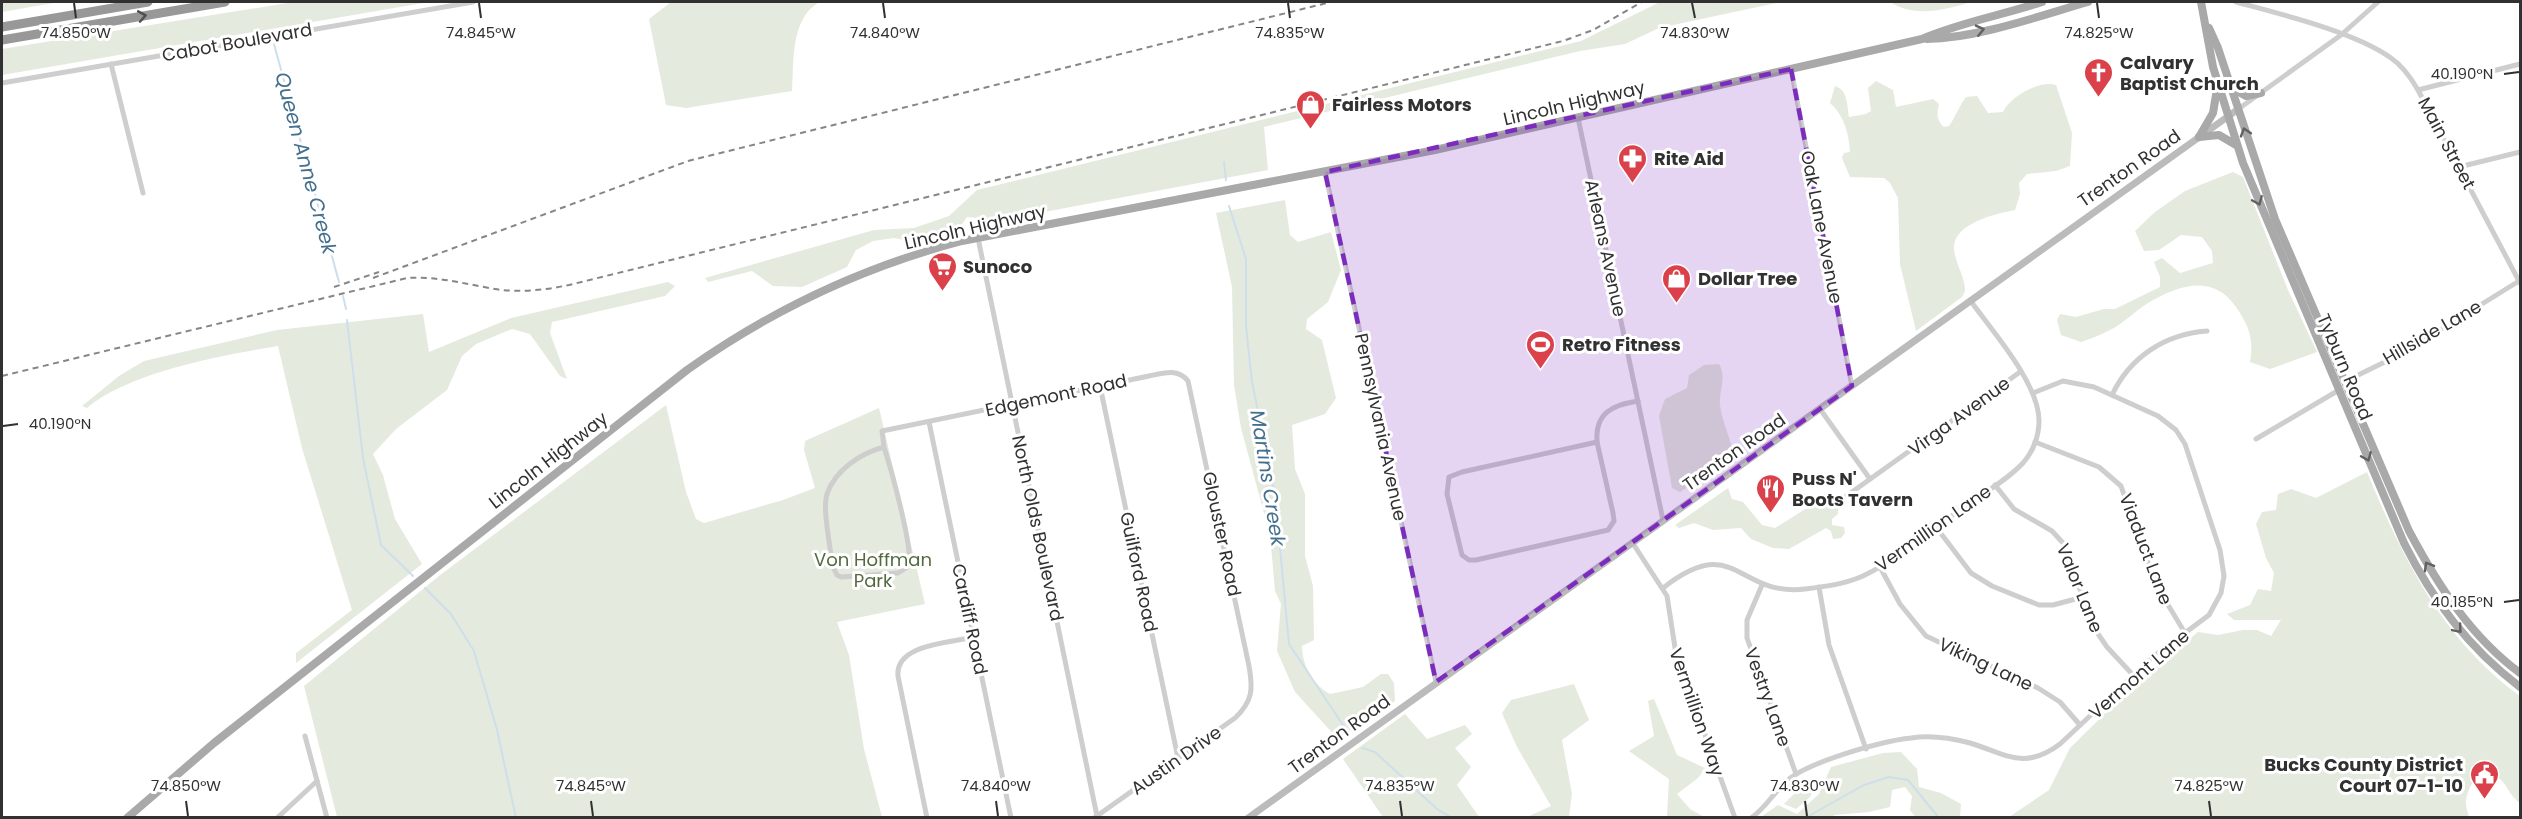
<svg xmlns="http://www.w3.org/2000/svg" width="2522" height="819" font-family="Poppins,sans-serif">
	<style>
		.green { fill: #e4eadd }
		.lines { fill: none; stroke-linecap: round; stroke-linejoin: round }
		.stream { stroke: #cedfeb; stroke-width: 2 }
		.minor { stroke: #cecece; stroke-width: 5 }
		.secondary { stroke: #bbb; stroke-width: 7 }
		.primary { stroke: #a9a9a9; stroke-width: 8 }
		.motorway { stroke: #989898; stroke-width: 9 }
		.rail { stroke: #868686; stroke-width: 2; stroke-dasharray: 6 4.5; stroke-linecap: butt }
		.oneway { stroke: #505050 }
		.oneway2 { stroke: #616161 }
		.marked { fill: #7b2cbf; fill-opacity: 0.2; stroke: #7b2cbf; stroke-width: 4.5; stroke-dasharray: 12 8; stroke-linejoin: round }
		.ticks { fill: none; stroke: #313131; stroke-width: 2 }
		.labels { text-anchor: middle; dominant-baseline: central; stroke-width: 6; stroke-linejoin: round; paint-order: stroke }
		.street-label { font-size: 18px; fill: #313131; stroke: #fff }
		.poi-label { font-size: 18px; font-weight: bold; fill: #313131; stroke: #fff; text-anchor: start }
		.park-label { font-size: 18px; fill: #536a41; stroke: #fff }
		.water-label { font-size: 20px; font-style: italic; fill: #44708e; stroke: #fff }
		.ticks-label { font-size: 15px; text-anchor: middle; fill: #313131; stroke: #fff; stroke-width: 6; stroke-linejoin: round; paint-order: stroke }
	</style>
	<rect width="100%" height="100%" fill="#fff"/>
	<g class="green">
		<path d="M2,2H59L2,12Z"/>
		<path d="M294,2H429L2,75V49Z"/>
		<path d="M671,2H819C790,20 794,61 792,91L686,108L666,105L649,19Z"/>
		<path d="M1660,2H1781L1659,28L1625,44L1580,51L1264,127L1268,170L985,223L977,218L967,217L960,227L909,241L894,238L873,241L856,250L847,267L802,287L773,286L752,271L708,282L705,278L874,230L914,228L949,216L977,190L1581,41Z"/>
		<path d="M1890,2H1971C1945,10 1915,18 1890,2Z"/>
		<path d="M1876,81L1893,90L1896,107L1933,99L1939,104C1937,113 1936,120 1944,127L1949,126C1956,116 1959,106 1966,97L1977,96L1988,113L2003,112C2010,96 2040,80 2056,85L2072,133L2070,166L2056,171L2027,174L2019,183L2020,194L2015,210C1994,214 1946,225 1955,255C1958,268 1965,278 1965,291L1962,297L1916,331L1900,264L1898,198L1890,183L1884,178L1850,177L1842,158L1844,153L1850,152C1849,134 1844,115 1830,103L1835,86C1848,90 1847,105 1849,117L1866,114L1871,111L1868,88Z"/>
		<path d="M2233,172L2243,177L2288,290L2317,352L2270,369L2250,362C2254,339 2249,326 2236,307C2213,273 2178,285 2148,303C2135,311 2124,323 2110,330C2101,335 2090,339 2081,342L2061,335L2057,320L2060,314L2076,317L2104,309H2115L2160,287V277L2154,262L2162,258L2180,273L2213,263L2212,251L2202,237L2181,235L2159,250L2144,251L2135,231L2155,212L2185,191Z"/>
		<path d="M1285,200L1290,235L1298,242L1331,232L1341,270L1328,302L1307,319L1306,329L1322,340L1336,398L1325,414L1292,425L1295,469L1305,494V556L1313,586L1314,640L1302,646C1302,665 1313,685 1330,694L1363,687L1381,674H1388L1394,683L1395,701L1338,739L1295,692L1277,651L1281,604L1275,591L1271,546L1264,513L1241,428L1234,385L1232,287L1216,213Z"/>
		<path d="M668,282L675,286L665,296L552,322L550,333L567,379L560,376L530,334L512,329L476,344L462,356L447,390L396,429L373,454L383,475L395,519L422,564L296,663V653L352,610L302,448L278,346C223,355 129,372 87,408L82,406L119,376L144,361L277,330L423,314L429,352L511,318Z"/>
		<path d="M1719,364C1727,378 1719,389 1720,405C1722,423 1732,440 1734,459L1680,492L1672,488L1659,416L1665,399L1687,388L1689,375L1704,365Z"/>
		<path d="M666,405L686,492L696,519L704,523L783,500L815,488L804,450L805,441L879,408L925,604L837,622L849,655L864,749L882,817H337L304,686L439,576Z"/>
		<path d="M2367,472C2402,557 2443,641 2520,696V803C2511,797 2509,789 2502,781C2484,762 2467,783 2466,803C2466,808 2468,813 2469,817H2009L2049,790L2070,748L2136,683L2198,632L2218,635L2243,630H2257L2271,636L2281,620H2234L2227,614L2250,605L2258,589L2271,591L2274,573L2266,558L2256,524L2262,512L2276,510L2278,494L2291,489L2316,498Z"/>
		<path d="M1728,488L1732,499L1743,502L1762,525L1775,528L1831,493L1838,495V514L1832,519V525L1844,527L1845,533L1841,538L1833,539L1831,531L1826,528L1789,549L1773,548L1751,539L1741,528L1713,530L1694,523L1679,528L1675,525Z"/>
		<path d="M1574,684L1589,720L1562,740L1572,794L1569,817H1527L1551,806L1516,745L1502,713L1511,700Z"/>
		<path d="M1654,699L1677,755L1705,768L1698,778L1677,794L1690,809L1704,817H1664L1667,816L1669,779L1629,751L1654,736L1648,701Z"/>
		<path d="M1405,714L1427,739L1465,725L1472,734L1455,748L1471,767L1457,785L1479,817H1383L1343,759Z"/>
		<path d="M1901,752L1917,769L1919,787L1941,793L1961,804L1960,817H1915L1910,810L1912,796L1905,787L1892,790L1890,807L1869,812L1834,815L1832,818L1761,817L1778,805L1797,814L1819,794L1831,767L1883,753Z"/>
		<path d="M1809,784L1814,789L1810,797L1796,809L1784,804L1802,786Z"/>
	</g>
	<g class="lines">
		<g class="stream">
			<path d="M274,44L339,282"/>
			<path d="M1224,162L1226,180"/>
			<path d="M1229,206L1246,259V326L1252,382L1275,495L1289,644L1349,734"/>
			<path d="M343,296L346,309"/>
			<path d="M347,320L363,458L381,545L413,576"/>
			<path d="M425,588L451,614L474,651L497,730L516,818"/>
			<path d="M1362,748L1375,752L1437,809L1452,818"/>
			<path d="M1805,818L1864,785L1889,777L1908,780L1939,818"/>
		</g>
		<g class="minor">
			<path d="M2236,2C2280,14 2355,32 2391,58C2403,66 2411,78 2418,90L2520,283"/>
			<path d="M111,64L143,193"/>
			<path d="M1791,69L1852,386"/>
			<path d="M2,83L473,2"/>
			<path d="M2418,90L2520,64"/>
			<path d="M2237,110L2341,35L2378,2"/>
			<path d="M1578,118L1663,520"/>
			<path d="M2459,167L2520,152"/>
			<path d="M1325,172L1436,682"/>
			<path d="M978,238L1097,816"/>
			<path d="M2344,382L2403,353L2519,281"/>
			<path d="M1100,386L1178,758"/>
			<path d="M2112,395C2130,357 2165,334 2207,331"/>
			<path d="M1820,409L1870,479"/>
			<path d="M929,422L1011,818"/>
			<path d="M2256,439L2339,390"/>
			<path d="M1597,442L1613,513L1614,521L1608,530L1476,560H1469L1462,555L1447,494L1449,477L1462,472Z"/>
			<path d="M1597,442C1595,413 1612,405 1638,401"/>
			<path d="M2035,442L2099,467L2121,486L2156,585L2185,633"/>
			<path d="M884,447C891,469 913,547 909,566L898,573L841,577L837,575L832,565C831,547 822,510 827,494C835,470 861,453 884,447L882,431L1149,376C1163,373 1178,368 1188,381L1249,666C1253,689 1253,701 1235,718L1094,818"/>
			<path d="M1995,485L2014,509L2052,531L2063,543L2094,628L2107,647L2133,675"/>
			<path d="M1838,502L2020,372"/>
			<path d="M1936,527L1971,573L1992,586L2039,605H2053L2083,597"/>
			<path d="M1632,542L1667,596L1676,654L1735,818"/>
			<path d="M1880,567L1900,604L1926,636L2038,688L2060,702L2080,725"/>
			<path d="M1762,585L1747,620V638L1796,774"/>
			<path d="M1819,587L1829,645L1866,749"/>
			<path d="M1663,588C1736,531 1736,597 1805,589C1824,587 1845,584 1863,576C1898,559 1930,532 1961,509C1981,495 2006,481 2023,463C2033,452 2039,436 2039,421C2039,383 1992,331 1970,300"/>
			<path d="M305,736L327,818"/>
			<path d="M277,818L317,781"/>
			<path d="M927,818L898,676C895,644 950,643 974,637"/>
			<path d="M1751,818C1767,807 1775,790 1789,779C1812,761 1882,741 1911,738C1930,735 1951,738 1970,743C2006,754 2024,771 2060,744L2154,656L2209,615L2221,593L2224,576L2220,550L2185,444L2176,430L2158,416L2094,387L2063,381L2033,393"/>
		</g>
		<path class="secondary" d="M1248,818L2237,110"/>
		<g class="primary">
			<path d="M2201,2L2213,67L2243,163L2404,543C2433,601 2469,648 2520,687"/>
			<path d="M2209,28L2218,48L2275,219L2409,531C2438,585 2470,636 2520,673"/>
			<path d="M1927,39C1978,38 2039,16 2088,2"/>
			<path d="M2232,88L2246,96L2261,93"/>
			<path d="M2199,137L2213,113L2217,89"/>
			<path d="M2199,137L2219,135L2236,145"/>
			<path d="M127,818L214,743L687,370C770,311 863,267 962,241L1435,150L1922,39C1958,23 2003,15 2042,2"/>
		</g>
		<g class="motorway">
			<path d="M2,27L148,2"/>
			<path d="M2,40L225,2"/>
		</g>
		<g class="rail">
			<path d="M373,278L688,161L1331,2"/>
			<path d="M334,287L379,272"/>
			<path d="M2,376L407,278C437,276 465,284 495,289C519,293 545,290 569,285L1563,41L1593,30L1642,2"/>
		</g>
	</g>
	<defs><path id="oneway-chevron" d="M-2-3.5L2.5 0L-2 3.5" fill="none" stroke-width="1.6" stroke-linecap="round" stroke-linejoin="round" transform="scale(1.5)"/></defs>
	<use class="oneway" href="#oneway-chevron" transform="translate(142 16) rotate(-10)"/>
	<g class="oneway2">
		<use href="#oneway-chevron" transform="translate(1980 30) rotate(-13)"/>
		<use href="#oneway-chevron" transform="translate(2245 132) rotate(-108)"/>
		<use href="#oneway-chevron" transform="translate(2258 201) rotate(67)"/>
		<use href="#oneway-chevron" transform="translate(2367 457) rotate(67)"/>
		<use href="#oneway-chevron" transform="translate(2428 566) rotate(-120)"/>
		<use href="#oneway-chevron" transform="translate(2458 629) rotate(50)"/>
	</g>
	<path class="marked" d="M1791,69L1852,386L1436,682L1325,172Z"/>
	<path class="ticks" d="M74,3L76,18M479,3L481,18M883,3L885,18M1288,3L1290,18M1692,3L1695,18M2097,3L2099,18M2504,74L2519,72M3,426L18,424M2504,602L2519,600M186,801L188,816M591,801L593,816M996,801L998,816M1400,801L1402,816M1805,801L1807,816M2209,801L2211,816"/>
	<defs>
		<symbol id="church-pin" viewBox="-11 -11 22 30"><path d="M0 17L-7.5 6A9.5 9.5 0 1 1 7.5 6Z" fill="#da414a" stroke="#fff"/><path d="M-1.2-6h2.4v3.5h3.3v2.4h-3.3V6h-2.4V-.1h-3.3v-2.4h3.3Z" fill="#fff"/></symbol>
		<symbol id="shop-pin" viewBox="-11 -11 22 30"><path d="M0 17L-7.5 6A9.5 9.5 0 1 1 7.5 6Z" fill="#da414a" stroke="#fff"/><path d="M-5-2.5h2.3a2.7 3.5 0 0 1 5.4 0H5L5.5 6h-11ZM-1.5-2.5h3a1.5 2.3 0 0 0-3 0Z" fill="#fff"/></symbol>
		<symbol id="pharmacy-pin" viewBox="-11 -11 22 30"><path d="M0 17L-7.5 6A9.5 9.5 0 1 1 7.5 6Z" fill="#da414a" stroke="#fff"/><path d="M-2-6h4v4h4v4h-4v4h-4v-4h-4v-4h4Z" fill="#fff"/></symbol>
		<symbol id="supermarket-pin" viewBox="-11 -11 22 30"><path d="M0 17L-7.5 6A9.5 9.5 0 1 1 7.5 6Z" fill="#da414a" stroke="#fff"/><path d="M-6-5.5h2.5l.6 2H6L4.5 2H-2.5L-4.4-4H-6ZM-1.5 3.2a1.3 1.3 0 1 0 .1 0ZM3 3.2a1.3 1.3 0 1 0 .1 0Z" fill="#fff"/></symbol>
		<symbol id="stadium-pin" viewBox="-11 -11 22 30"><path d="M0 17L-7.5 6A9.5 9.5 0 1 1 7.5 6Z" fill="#da414a" stroke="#fff"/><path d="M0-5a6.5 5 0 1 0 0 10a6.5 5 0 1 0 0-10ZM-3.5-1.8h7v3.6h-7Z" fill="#fff"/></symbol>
		<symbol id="restaurant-pin" viewBox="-11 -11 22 30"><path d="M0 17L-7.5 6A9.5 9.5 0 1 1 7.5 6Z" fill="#da414a" stroke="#fff"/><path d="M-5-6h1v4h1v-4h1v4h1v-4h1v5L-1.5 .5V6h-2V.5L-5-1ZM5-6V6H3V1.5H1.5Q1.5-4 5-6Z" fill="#fff"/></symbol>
		<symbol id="civic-pin" viewBox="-11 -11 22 30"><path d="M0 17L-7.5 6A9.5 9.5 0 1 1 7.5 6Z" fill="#da414a" stroke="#fff"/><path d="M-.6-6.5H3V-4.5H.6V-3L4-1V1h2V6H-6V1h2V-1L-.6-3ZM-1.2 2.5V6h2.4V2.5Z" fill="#fff"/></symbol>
	</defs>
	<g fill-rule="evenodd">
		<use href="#church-pin" x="2082" y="56" width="33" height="45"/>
		<use href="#shop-pin" x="1294" y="88" width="33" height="45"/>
		<use href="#pharmacy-pin" x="1616" y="142" width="33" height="45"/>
		<use href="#supermarket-pin" x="926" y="250" width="33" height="45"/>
		<use href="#shop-pin" x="1660" y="262" width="33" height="45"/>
		<use href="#stadium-pin" x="1524" y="328" width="33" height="45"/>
		<use href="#restaurant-pin" x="1754" y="472" width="33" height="45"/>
		<use href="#civic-pin" x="2468" y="758" width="33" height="45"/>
	</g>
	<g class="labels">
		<g class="street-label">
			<text transform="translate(237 42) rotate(-10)">Cabot Boulevard</text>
			<text transform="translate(1574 103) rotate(-13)">Lincoln Highway</text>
			<text transform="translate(2447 143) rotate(62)">Main Street</text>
			<text transform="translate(2129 168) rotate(-35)">Trenton Road</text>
			<text transform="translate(975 227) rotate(-13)">Lincoln Highway</text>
			<text transform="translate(1822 227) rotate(79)">Oak Lane Avenue</text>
			<text transform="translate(1606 248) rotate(78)">Arleans Avenue</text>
			<text transform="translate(2432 332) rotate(-30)">Hillside Lane</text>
			<text transform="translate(2345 367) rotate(67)">Tyburn Road</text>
			<text transform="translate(1056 395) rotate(-12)">Edgemont Road</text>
			<text transform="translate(1959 416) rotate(-36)">Virga Avenue</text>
			<text transform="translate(1381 427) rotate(78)">Pennsylvania Avenue</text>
			<text transform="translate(1734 452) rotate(-35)">Trenton Road</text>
			<text transform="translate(548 460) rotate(-38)">Lincoln Highway</text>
			<text transform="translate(1038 528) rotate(78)">North Olds Boulevard</text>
			<text transform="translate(1933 528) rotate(-35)">Vermillion Lane</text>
			<text transform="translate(1222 534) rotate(78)">Glouster Road</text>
			<text transform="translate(2146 549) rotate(69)">Viaduct Lane</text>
			<text transform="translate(1139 572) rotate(78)">Guilford Road</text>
			<text transform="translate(2080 588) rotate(68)">Valor Lane</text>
			<text transform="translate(970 619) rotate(78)">Cardiff Road</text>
			<text transform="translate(1986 664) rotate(25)">Viking Lane</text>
			<text transform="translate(2139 674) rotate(-41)">Vermont Lane</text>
			<text transform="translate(1768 697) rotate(70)">Vestry Lane</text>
			<text transform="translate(1697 712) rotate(71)">Vermillion Way</text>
			<text transform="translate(1339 734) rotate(-36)">Trenton Road</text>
			<text transform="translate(1176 760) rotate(-35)">Austin Drive</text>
		</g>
		<g class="poi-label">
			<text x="2120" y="62">Calvary<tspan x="2120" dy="21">Baptist Church</tspan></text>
			<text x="1332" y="104">Fairless Motors</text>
			<text x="1654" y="158">Rite Aid</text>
			<text x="963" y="266">Sunoco</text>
			<text x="1698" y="278">Dollar Tree</text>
			<text x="1562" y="344">Retro Fitness</text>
			<text x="1792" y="478">Puss N'<tspan x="1792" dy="21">Boots Tavern</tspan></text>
			<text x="2463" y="764" text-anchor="end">Bucks County District<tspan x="2463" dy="21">Court 07-1-10</tspan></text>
		</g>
		<g class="park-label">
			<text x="873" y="559">Von Hoffman<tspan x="873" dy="21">Park</tspan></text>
		</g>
		<g class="water-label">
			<text transform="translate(306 163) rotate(75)">Queen Anne Creek</text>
			<text transform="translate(1268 478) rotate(81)">Martins Creek</text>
		</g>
	</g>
	<g class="ticks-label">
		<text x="76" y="38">74.850°W</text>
		<text x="481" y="38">74.845°W</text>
		<text x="885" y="38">74.840°W</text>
		<text x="1290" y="38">74.835°W</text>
		<text x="1695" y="38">74.830°W</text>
		<text x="2099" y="38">74.825°W</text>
		<text x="2462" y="79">40.190°N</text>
		<text x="60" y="429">40.190°N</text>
		<text x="2462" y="607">40.185°N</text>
		<text x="186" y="791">74.850°W</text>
		<text x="591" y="791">74.845°W</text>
		<text x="996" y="791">74.840°W</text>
		<text x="1400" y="791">74.835°W</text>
		<text x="1805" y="791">74.830°W</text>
		<text x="2209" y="791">74.825°W</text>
	</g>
	<rect width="2522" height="819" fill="none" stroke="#313131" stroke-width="6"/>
</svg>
